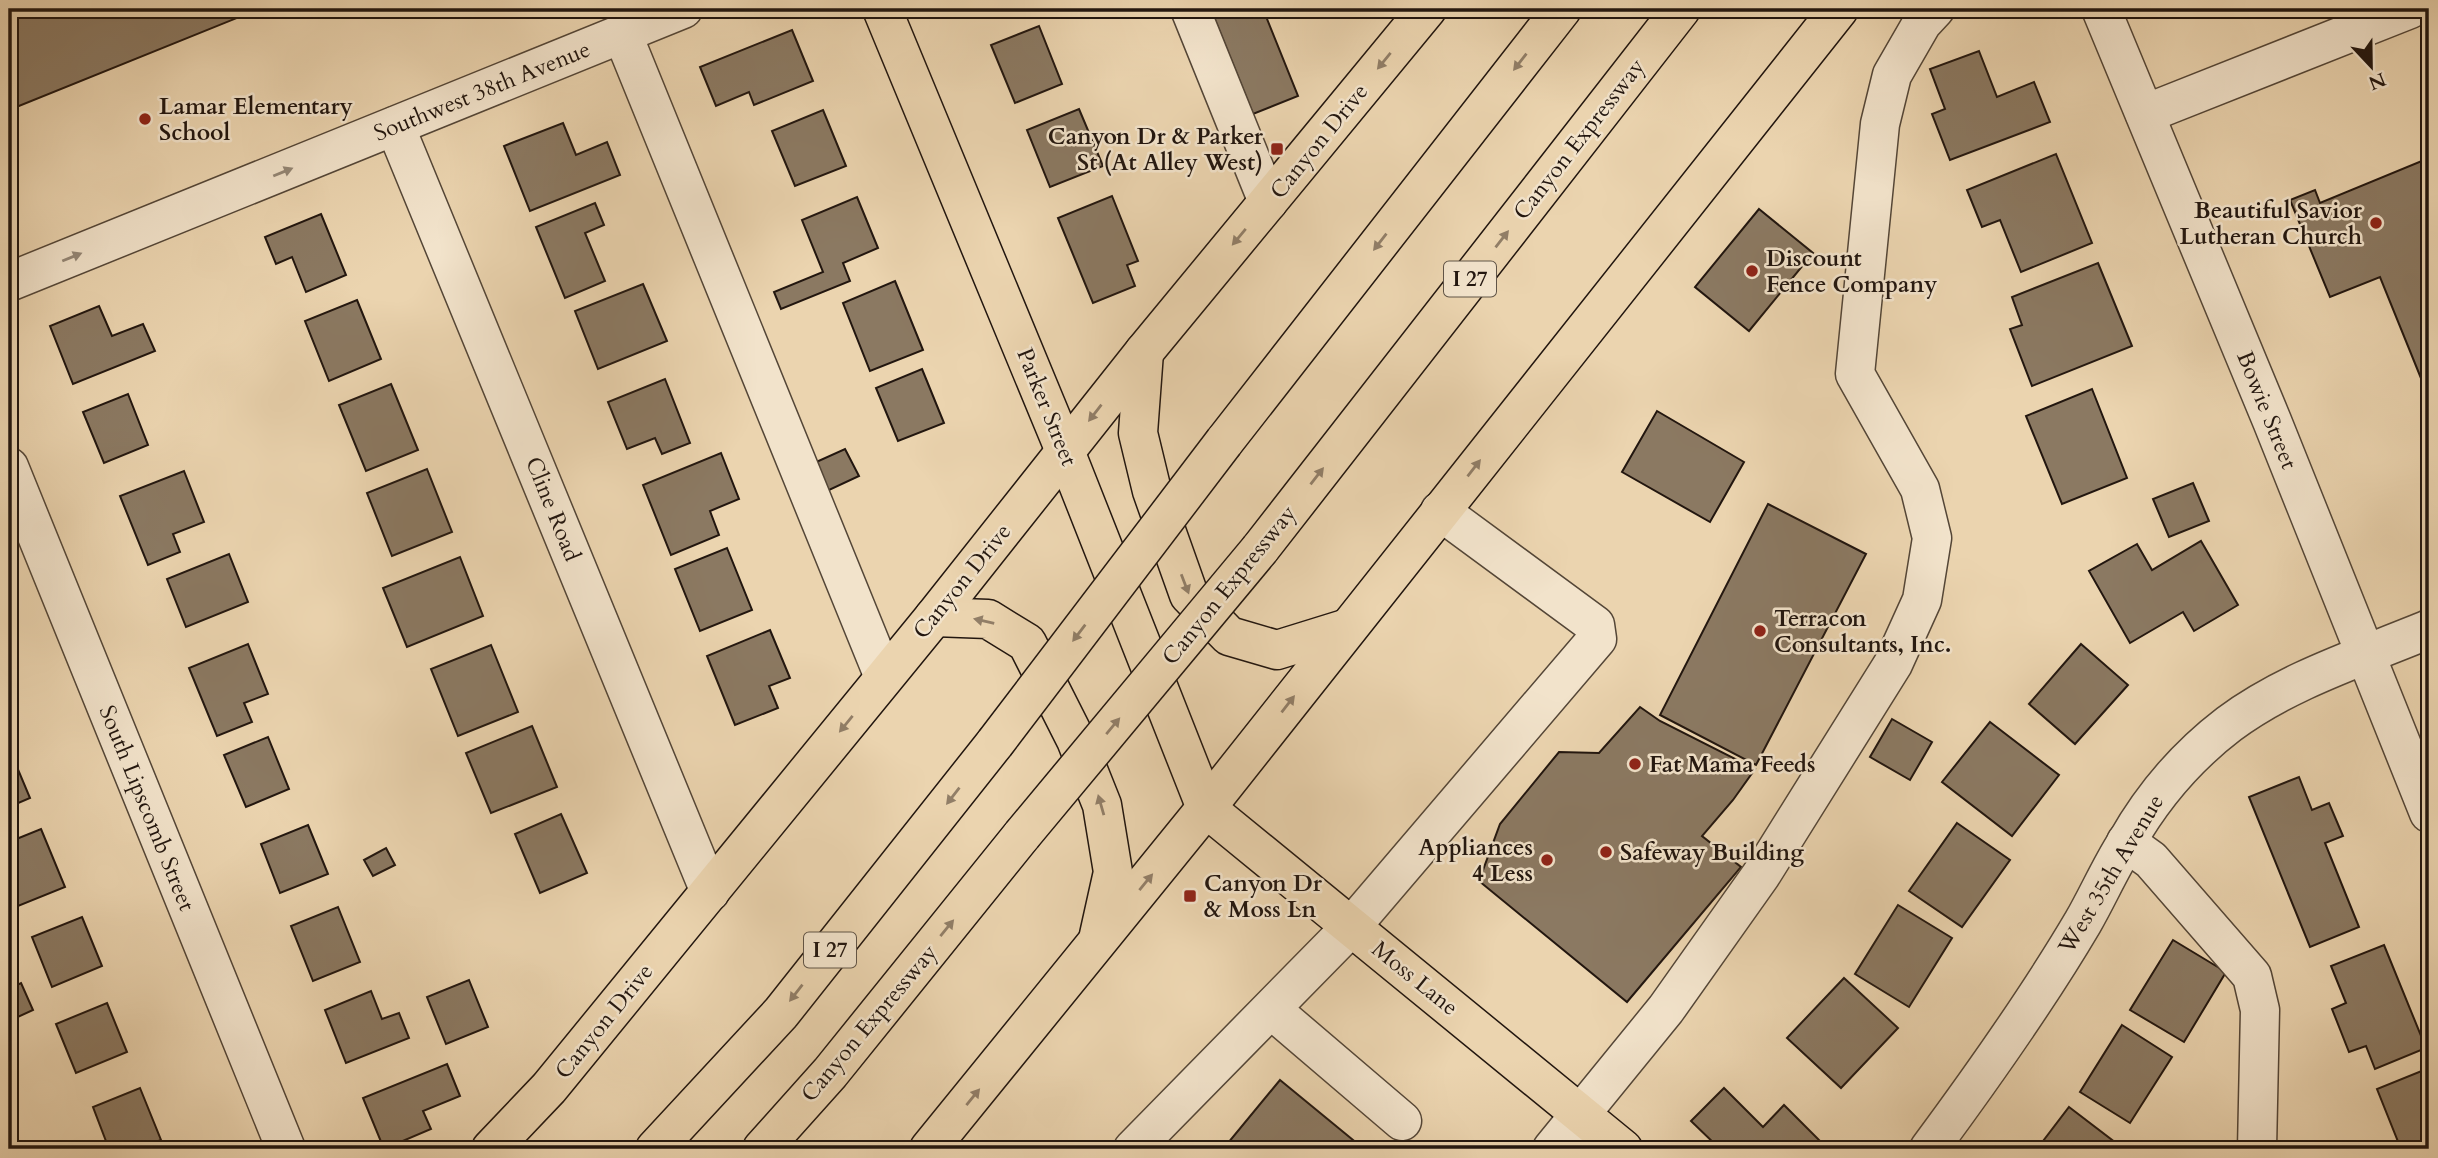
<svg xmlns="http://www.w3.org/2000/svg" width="2438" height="1158" font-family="Cardo,serif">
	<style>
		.building { fill: #8b7962; stroke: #22160f; stroke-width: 2 }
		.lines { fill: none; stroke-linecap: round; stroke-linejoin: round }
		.minor-casing { stroke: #544637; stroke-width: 41 }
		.major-casing { stroke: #22160f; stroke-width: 41 }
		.highway-casing { stroke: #22160f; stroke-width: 41 }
		.minor { stroke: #f2e3cb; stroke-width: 38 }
		.major { stroke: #ebd4af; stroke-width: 38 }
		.highway { stroke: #ebd4af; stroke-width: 38 }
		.highway-bridge-casing { stroke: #22160f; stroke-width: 41; stroke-linecap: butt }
		.highway-bridge { stroke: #ebd4af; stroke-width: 38 }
		.oneway { fill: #917e67 }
		.oneway2 { fill: #948776 }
		.poi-dot { fill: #8f2418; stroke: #f2e3cb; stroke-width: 2.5 }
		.labels { text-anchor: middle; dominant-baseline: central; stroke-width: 5; stroke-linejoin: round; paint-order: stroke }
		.shield { fill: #f2e3cb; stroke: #605447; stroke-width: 2 }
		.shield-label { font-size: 21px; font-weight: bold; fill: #22160f }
		.street-label { font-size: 23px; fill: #22160f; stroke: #f2e3cb }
		.poi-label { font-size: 23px; font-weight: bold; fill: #22160f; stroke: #f2e3cb; text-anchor: start }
	</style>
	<rect width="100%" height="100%" fill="#ebd4af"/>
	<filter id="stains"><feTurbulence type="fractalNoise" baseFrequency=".00286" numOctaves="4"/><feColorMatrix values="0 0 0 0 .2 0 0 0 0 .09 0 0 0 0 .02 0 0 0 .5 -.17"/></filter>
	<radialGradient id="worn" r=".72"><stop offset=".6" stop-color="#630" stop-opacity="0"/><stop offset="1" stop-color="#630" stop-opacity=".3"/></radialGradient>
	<g class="building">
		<path d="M9,9H259L9,110Z"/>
		<path d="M1228,9H1263L1298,96L1253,114L1213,15Z"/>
		<path d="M1039,26L1062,84L1015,103L991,45Z"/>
		<path d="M792,30L813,81L754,105L749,92L716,106L700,67Z"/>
		<path d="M1979,51L1997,97L2034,82L2050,122L1950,160L1932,114L1945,109L1930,69Z"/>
		<path d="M1079,109L1103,166L1050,187L1027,130Z"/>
		<path d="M823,110L846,166L795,186L772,131Z"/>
		<path d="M563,123L576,155L607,142L620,175L530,211L504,146Z"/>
		<path d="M2056,154L2092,243L2021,272L2000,220L1982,227L1967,190Z"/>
		<path d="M2429,158V398L2380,277L2330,297L2290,200L2315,190L2320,203Z"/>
		<path d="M1112,196L1138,261L1127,265L1135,286L1093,303L1058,218Z"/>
		<path d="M857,197L878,248L843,263L850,281L781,309L774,292L823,272L802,220Z"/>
		<path d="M595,203L604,225L585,233L605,281L565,298L536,227Z"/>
		<path d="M1759,209L1813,253L1749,331L1695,287Z"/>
		<path d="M321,214L346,275L306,292L292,257L276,264L265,237Z"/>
		<path d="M2098,263L2132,346L2032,386L2010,329L2022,325L2012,297Z"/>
		<path d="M895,281L923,350L870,371L843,303Z"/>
		<path d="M643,284L667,341L598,369L575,311Z"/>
		<path d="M357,300L381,359L329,381L305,321Z"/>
		<path d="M99,306L112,336L143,324L155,351L73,384L50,326Z"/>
		<path d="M922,369L944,423L898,441L876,388Z"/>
		<path d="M665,379L690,443L662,454L655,438L627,449L608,402Z"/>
		<path d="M391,384L418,450L366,471L339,405Z"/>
		<path d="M2092,389L2127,478L2062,504L2026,416Z"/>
		<path d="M128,394L148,445L104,463L83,412Z"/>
		<path d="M1657,411L1744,462L1710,522L1622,472Z"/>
		<path d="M845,449L859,476L827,491L814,463Z"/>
		<path d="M721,453L739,499L710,511L719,535L671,555L643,485Z"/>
		<path d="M427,469L452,532L392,556L367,493Z"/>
		<path d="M184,471L204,522L173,534L180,552L148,565L120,496Z"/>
		<path d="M2193,483L2209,521L2169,537L2153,499Z"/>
		<path d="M1768,504L1866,554L1756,765L1660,715Z"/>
		<path d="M2201,541L2238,605L2194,631L2183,612L2130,643L2089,571L2137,544L2152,570Z"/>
		<path d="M727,548L752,610L700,631L675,569Z"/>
		<path d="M229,554L248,602L186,627L167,579Z"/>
		<path d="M460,557L483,616L407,647L383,588Z"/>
		<path d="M770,630L790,678L769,686L778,708L735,725L707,656Z"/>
		<path d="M248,644L268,694L244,703L252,722L217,736L189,668Z"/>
		<path d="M2081,644L2128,685L2075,744L2029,704Z"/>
		<path d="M491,645L518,712L458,736L431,669Z"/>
		<path d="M1640,707L1660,721L1755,769L1733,800L1702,836L1741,867L1627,1002L1479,881L1500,824L1559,752L1599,753Z"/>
		<path d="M1892,719L1932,742L1910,780L1870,757Z"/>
		<path d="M1990,722L2059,775L2012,836L1942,782Z"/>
		<path d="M532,726L557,787L491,813L466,753Z"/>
		<path d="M268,737L289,789L246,807L224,755Z"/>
		<path d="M9,748L30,798L9,807Z"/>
		<path d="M2299,777L2312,810L2329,803L2343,836L2325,843L2359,927L2310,947L2249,797Z"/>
		<path d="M561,814L587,873L540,893L515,834Z"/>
		<path d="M1957,823L2010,860L1962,927L1909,891Z"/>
		<path d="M308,825L328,874L280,893L261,844Z"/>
		<path d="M41,829L65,887L18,906L9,883V842Z"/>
		<path d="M386,848L395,865L373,876L364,860Z"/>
		<path d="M1898,905L1952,938L1909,1007L1855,974Z"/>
		<path d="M338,907L360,962L313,981L291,926Z"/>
		<path d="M82,917L102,966L52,987L32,937Z"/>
		<path d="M2173,940L2226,972L2184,1042L2130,1010Z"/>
		<path d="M2384,945L2426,1048L2375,1069L2366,1046L2349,1052L2332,1009L2346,1003L2331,966Z"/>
		<path d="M1844,978L1898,1028L1841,1088L1787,1038Z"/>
		<path d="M469,980L488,1027L446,1044L427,997Z"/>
		<path d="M21,983L33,1010L9,1021V989Z"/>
		<path d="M371,991L382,1019L399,1013L409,1038L346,1063L325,1010Z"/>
		<path d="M107,1003L127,1052L76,1073L56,1024Z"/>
		<path d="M2122,1025L2172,1057L2130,1123L2080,1092Z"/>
		<path d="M447,1064L460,1096L423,1111L431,1129L384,1149L363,1098Z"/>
		<path d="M2429,1068V1149H2401L2377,1089Z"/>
		<path d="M1280,1080L1364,1149H1223Z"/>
		<path d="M140,1088L161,1140L139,1149H109L93,1107Z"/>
		<path d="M1724,1088L1763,1127L1784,1105L1820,1141L1812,1149H1720L1691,1121Z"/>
		<path d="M2069,1107L2116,1143L2111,1149H2037Z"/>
	</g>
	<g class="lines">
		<defs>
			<g id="minor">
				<path d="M1190,9L1268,202"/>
				<path d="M2101,9L2272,421L2429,813"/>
				<path d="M622,33L884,677"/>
				<path d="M2145,114L2410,9"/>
				<path d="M395,126L710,892"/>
				<path d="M9,282L683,9"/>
				<path d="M9,467L286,1149"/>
				<path d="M2126,842L2151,860L2252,976L2260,1010L2257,1149"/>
				<path d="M1272,1010L1402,1121"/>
				<path d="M1133,1149L1351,927L1597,639L1595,625L1440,511"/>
				<path d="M1552,1149L1666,1009L1761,875L1893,664L1922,600L1932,538L1920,489L1855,374L1880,124L1892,75L1922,23L1935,9"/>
				<path d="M1929,1149C1983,1076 2037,1000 2083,922C2098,896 2110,868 2126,843C2152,797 2187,756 2229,724C2288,680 2362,657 2429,629"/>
			</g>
			<g id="major">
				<path d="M882,9L1065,451L1206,808L1623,1149"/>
				<path d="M1144,352L1138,433L1152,491L1189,595L1229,636L1277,650L1348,628"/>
				<path d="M934,617L988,619L1027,643L1076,740L1102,805L1113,872L1099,935"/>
				<path d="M491,1149L549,1088L934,617L1144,352L1427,9"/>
				<path d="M929,1149L1206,808L1839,9"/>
			</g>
			<g id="highway">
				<path d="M1224,442L1562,9"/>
				<path d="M1260,549L1681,9"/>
				<path d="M655,1149L781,1013L995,743"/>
				<path d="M762,1149L830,1073L1022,835"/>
			</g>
		</defs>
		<use href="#minor" class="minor-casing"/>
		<use href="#major" class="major-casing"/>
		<use href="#highway" class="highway-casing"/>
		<use href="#minor" class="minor"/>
		<use href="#major" class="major"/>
		<use href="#highway" class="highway"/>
		<defs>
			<g id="highway-bridge">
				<path d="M995,743L1224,442"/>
				<path d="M1022,835L1260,549"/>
			</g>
		</defs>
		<use href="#highway-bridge" class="highway-bridge-casing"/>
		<use href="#highway-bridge" class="highway-bridge"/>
	</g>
	<defs><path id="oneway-solid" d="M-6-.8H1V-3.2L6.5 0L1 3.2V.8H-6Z" transform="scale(1.75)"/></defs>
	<g class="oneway">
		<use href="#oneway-solid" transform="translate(1384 61) rotate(129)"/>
		<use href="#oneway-solid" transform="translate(1520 62) rotate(128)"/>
		<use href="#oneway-solid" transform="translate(1239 237) rotate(130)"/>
		<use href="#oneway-solid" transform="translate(1502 239) rotate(-52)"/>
		<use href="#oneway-solid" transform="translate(1380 242) rotate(128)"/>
		<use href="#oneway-solid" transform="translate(1095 413) rotate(128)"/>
		<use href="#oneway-solid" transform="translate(1474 468) rotate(-52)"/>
		<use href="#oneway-solid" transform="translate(1317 476) rotate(-52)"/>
		<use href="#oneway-solid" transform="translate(1185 584) rotate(69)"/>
		<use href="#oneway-solid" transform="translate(984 621) rotate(-167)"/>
		<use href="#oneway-solid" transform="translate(1079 633) rotate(127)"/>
		<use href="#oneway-solid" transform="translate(1288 704) rotate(-52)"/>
		<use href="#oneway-solid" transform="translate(846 724) rotate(129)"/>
		<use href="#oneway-solid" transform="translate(1113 726) rotate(-50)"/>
		<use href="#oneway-solid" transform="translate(953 796) rotate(128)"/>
		<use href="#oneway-solid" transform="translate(1101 805) rotate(-106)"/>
		<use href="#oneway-solid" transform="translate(1146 882) rotate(-51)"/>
		<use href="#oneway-solid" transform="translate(947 928) rotate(-51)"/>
		<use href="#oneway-solid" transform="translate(796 993) rotate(128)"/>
		<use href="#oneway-solid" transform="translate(973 1097) rotate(-51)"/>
	</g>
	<g class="oneway2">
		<use href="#oneway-solid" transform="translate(283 172) rotate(-22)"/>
		<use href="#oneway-solid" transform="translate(72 257) rotate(-22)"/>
	</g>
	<g class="poi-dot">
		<circle cx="145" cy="119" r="7"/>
		<rect x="1270" y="142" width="14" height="14" rx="3.5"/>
		<circle cx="2376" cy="223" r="7"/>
		<circle cx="1752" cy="271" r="7"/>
		<circle cx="1760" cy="631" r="7"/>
		<circle cx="1635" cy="764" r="7"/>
		<circle cx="1606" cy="852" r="7"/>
		<circle cx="1547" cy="860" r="7"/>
		<rect x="1183" y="889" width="14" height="14" rx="3.5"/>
	</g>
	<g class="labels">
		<g class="shield">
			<rect x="1444" y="261.5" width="52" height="35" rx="5"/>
			<rect x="804" y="932.5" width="52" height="35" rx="5"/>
		</g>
		<g class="shield-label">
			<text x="1470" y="279">I 27</text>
			<text x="830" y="950">I 27</text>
		</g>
		<g class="street-label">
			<text transform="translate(482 91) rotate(-22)">Southwest 38th Avenue</text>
			<text transform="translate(1579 139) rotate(-52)">Canyon Expressway</text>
			<text transform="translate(1319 141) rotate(-51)">Canyon Drive</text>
			<text transform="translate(1047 407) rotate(68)">Parker Street</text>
			<text transform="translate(2267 410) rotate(68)">Bowie Street</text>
			<text transform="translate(553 509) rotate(68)">Cline Road</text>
			<text transform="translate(962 581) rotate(-51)">Canyon Drive</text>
			<text transform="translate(1229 585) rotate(-51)">Canyon Expressway</text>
			<text transform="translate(147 808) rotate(68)">South Lipscomb Street</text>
			<text transform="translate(2111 874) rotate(-59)">West 35th Avenue</text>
			<text transform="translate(1415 978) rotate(39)">Moss Lane</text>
			<text transform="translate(604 1021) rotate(-51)">Canyon Drive</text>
			<text transform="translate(869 1023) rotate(-50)">Canyon Expressway</text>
		</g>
		<g class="poi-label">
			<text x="159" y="106">Lamar Elementary<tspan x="159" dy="26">School</tspan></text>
			<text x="1263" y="136" text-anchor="end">Canyon Dr &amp; Parker<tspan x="1263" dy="26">St (At Alley West)</tspan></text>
			<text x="2362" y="210" text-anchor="end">Beautiful Savior<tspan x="2362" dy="26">Lutheran Church</tspan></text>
			<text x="1766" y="258">Discount<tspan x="1766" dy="26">Fence Company</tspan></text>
			<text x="1774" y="618">Terracon<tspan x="1774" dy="26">Consultants, Inc.</tspan></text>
			<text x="1649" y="764">Fat Mama Feeds</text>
			<text x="1533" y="847" text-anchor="end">Appliances<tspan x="1533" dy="26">4 Less</tspan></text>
			<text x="1620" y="852">Safeway Building</text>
			<text x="1204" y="883">Canyon Dr<tspan x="1204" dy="26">&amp; Moss Ln</tspan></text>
		</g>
	</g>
	<rect width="2438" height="1158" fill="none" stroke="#ebd4af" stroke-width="35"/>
	<rect x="10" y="10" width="2417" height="1137" fill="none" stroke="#22160f" stroke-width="3.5"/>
	<rect x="18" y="18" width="2403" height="1123" fill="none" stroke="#22160f" stroke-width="2"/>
	<g transform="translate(2371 66) rotate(158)" stroke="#f2e3cb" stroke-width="5" paint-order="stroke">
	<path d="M0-5L12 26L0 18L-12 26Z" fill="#22160f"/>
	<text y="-10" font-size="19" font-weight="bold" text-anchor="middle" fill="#22160f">N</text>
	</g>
	<rect width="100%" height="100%" filter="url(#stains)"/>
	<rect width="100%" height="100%" fill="url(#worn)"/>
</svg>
